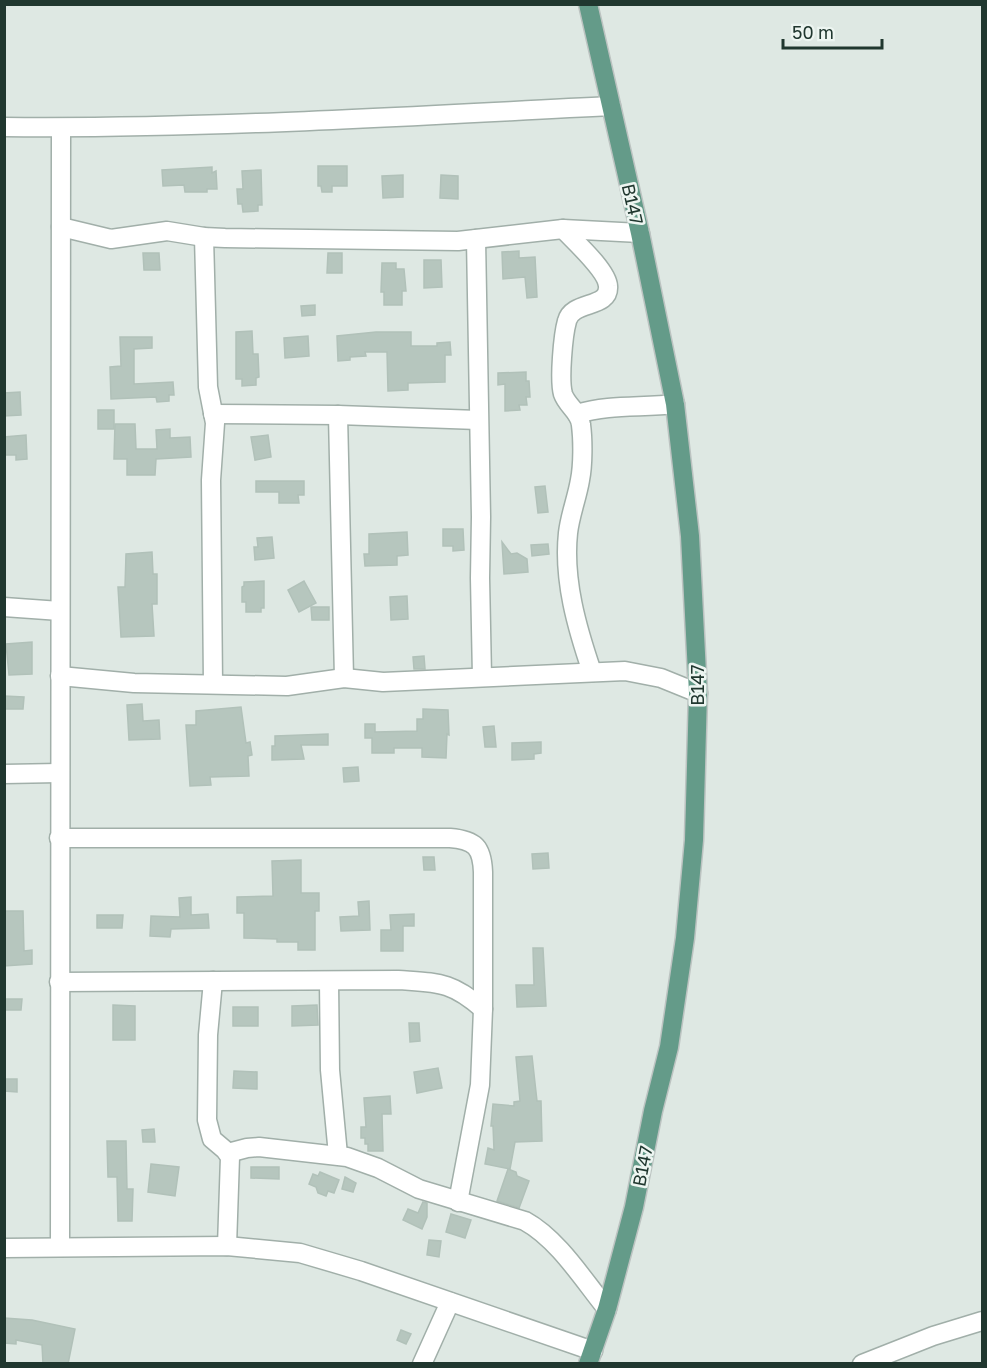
<svg xmlns="http://www.w3.org/2000/svg" width="987" height="1368" font-family="'Golos Text',sans-serif">
	<style>
		.building { fill: #b6c6be; stroke: #b1c1b9; stroke-width: 1.5 }
		.lines { fill: none; stroke-linecap: round; stroke-linejoin: round }
		.minor-casing { stroke: #a1afa9; stroke-width: 21 }
		.major-casing { stroke: #bcc3c1; stroke-width: 21 }
		.minor { stroke: #fff; stroke-width: 18 }
		.major { stroke: #649b89; stroke-width: 18 }
		.labels { text-anchor: middle; dominant-baseline: central; stroke-width: 5; stroke-linejoin: round; paint-order: stroke }
		.street-label { font-size: 18px; fill: #20372f; stroke: #edf5f1 }
	</style>
	<rect width="100%" height="100%" fill="#dee8e3"/>
	<g class="building">
		<path d="M318,166H347V186H332V192H322L321,186H318Z"/>
		<path d="M212,167V173L216,171L217,189H207V192H185L184,185L163,186L162,170Z"/>
		<path d="M261,170L262,205H258V211L243,212L242,204H238L237,189H243L242,171Z"/>
		<path d="M403,175V197L383,198L382,176Z"/>
		<path d="M441,175L458,176V199L440,198Z"/>
		<path d="M519,251V258L535,257L537,297L527,298L525,277L503,279L502,252Z"/>
		<path d="M143,253H159L160,270H144Z"/>
		<path d="M328,253H342V273H327Z"/>
		<path d="M424,260H441L442,287L424,288Z"/>
		<path d="M382,263H396V269H404L406,291H402V305H384V292H381Z"/>
		<path d="M315,305V315L302,316L301,306Z"/>
		<path d="M252,331L253,354H258L259,377L256,378V385L242,386V379H236V332Z"/>
		<path d="M376,332H411V346H437V343L450,342L451,355H445V382L408,383V390L388,391L387,352H365L366,356L350,357V360L338,361L337,336Z"/>
		<path d="M308,336L309,356L285,358L284,338Z"/>
		<path d="M120,337H152V348L134,349V384L173,382L174,395H169V401L157,402L156,397L111,399L110,367L121,366Z"/>
		<path d="M526,372V381H529L530,397H526L527,405H519L520,410L505,411V384L498,385V373Z"/>
		<path d="M20,392L21,415L4,416V393Z"/>
		<rect x="98" y="410" width="16" height="19"/>
		<path d="M115,424H135L136,449H157L156,430L170,429V438L190,437L191,457L156,459L155,475H127V459H114Z"/>
		<path d="M26,435L27,459L16,460V455H4V437Z"/>
		<path d="M268,435L271,457L255,460L251,437Z"/>
		<path d="M256,481H304V495H298L299,503H279V492H256Z"/>
		<path d="M545,486L548,512L538,513L535,487Z"/>
		<path d="M443,529H463L464,550L453,551V546H443Z"/>
		<path d="M407,532L408,555L397,556V565L365,566L364,554H369V534Z"/>
		<path d="M272,537L274,558L255,560L254,547H258L257,538Z"/>
		<path d="M502,542L511,554L517,553L527,559L528,572L504,574Z"/>
		<path d="M548,544L549,554L532,556L531,545Z"/>
		<path d="M152,552L153,574H157V604H152L154,636L121,637L118,587H125L126,554Z"/>
		<path d="M264,581V608H261V612H246V602H242V587L244,586V582Z"/>
		<path d="M304,581L316,603L299,612L288,590Z"/>
		<path d="M407,596L408,619L391,620L390,597Z"/>
		<path d="M311,607H329V620H312Z"/>
		<path d="M32,642V674L9,675L6,644Z"/>
		<path d="M424,656L425,669H414L413,657Z"/>
		<path d="M4,696L24,697L23,709H4Z"/>
		<path d="M142,704L143,721L159,720L160,739L129,740L127,705Z"/>
		<path d="M241,707L246,743L250,742L252,755L248,756L249,776L210,777L211,785L190,786L186,725H196V711Z"/>
		<path d="M423,709L448,710L449,735L447,734L446,758L422,757V748H394V753H372V738H365V724H375V732L417,731V719H423Z"/>
		<path d="M494,726L496,747H485L483,727Z"/>
		<path d="M328,734V745H301L304,759L272,760V746H275V736Z"/>
		<path d="M541,742V753L534,754V759L512,760V743Z"/>
		<path d="M358,767L359,781L344,782L343,768Z"/>
		<path d="M548,853L549,868L533,869L532,854Z"/>
		<path d="M423,857H434L435,870H424Z"/>
		<path d="M301,860V893H319V911H315V950H298V942H277V939L244,938V913H237V897L273,896L272,861Z"/>
		<path d="M191,897V915L208,914L209,928L171,929L170,937L150,936L151,916L180,917L179,898Z"/>
		<path d="M369,901L370,930L341,931L340,917L359,916L358,902Z"/>
		<path d="M4,911H23L24,951L32,950V964L4,966Z"/>
		<path d="M414,914V926H403V951H381V930H391L390,915Z"/>
		<path d="M97,915H123L122,928H97Z"/>
		<path d="M533,948H543L546,1006L517,1007L516,985H534Z"/>
		<path d="M4,999H22L21,1010H4Z"/>
		<path d="M113,1005L135,1006V1040H113Z"/>
		<path d="M317,1005L318,1025L292,1026V1006Z"/>
		<rect x="233" y="1007" width="25" height="19"/>
		<path d="M409,1023H419L420,1041L410,1042Z"/>
		<path d="M532,1056L537,1101H541L542,1141L515,1142L510,1169L485,1164L488,1148L494,1150L493,1126H491L493,1104L514,1106V1102L520,1101L516,1057Z"/>
		<path d="M438,1068L442,1088L417,1093L414,1072Z"/>
		<path d="M234,1071L257,1072V1089L233,1088Z"/>
		<path d="M4,1079H17V1092L4,1091Z"/>
		<path d="M390,1096L391,1114H382L383,1151H368V1144H365V1138H361V1127H366L364,1098Z"/>
		<path d="M154,1129L155,1142H143L142,1130Z"/>
		<path d="M107,1141H126L127,1189H133L132,1221H118L117,1177H108Z"/>
		<path d="M151,1164L179,1167L175,1196L148,1192Z"/>
		<path d="M251,1167H279V1179L251,1178Z"/>
		<path d="M508,1169L516,1172L517,1176L529,1181L519,1208L497,1201Z"/>
		<path d="M320,1172L339,1180L334,1193L328,1191L326,1196L318,1193L316,1187L309,1184L313,1174L318,1176Z"/>
		<path d="M345,1177L356,1183L353,1192L342,1189Z"/>
		<path d="M423,1202L427,1203V1217L422,1229L403,1220L408,1209L418,1213Z"/>
		<path d="M451,1214L471,1220L465,1238L446,1232Z"/>
		<path d="M429,1240L441,1241L439,1257L427,1255Z"/>
		<path d="M4,1318L32,1320L75,1329L68,1364H43L42,1345L16,1340V1344L4,1343Z"/>
		<path d="M401,1330L411,1334L406,1344L397,1340Z"/>
	</g>
	<g class="lines">
		<defs>
			<g id="minor">
				<path d="M4,127C207,129 409,116 611,106"/>
				<path d="M61,227L111,239L167,231L204,237L225,238L458,241L563,229L640,233"/>
				<path d="M563,229C574,241 607,270 608,286C610,309 572,300 567,321C563,335 559,380 563,394C567,406 580,412 581,425C583,440 583,465 580,480C577,498 570,515 568,533C563,580 577,628 592,672"/>
				<path d="M204,237L208,387L215,423L211,480L213,684"/>
				<path d="M476,239L481,517L480,578L482,677"/>
				<path d="M213,414L338,415L478,420"/>
				<path d="M577,414C610,404 641,408 675,404"/>
				<path d="M338,415L344,678"/>
				<path d="M4,607L60,611"/>
				<path d="M60,676L134,683L287,686L344,678L383,682L625,671L661,678L698,693"/>
				<path d="M4,774L59,773"/>
				<path d="M59,838H450C475,840 482,847 483,872V1009L480,1085L458,1202"/>
				<path d="M213,981L208,1035L207,1120L212,1139L225,1150L230,1157L227,1246"/>
				<path d="M329,981L330,1070L338,1155"/>
				<path d="M59,982L398,980C438,983 451,981 483,1009"/>
				<path d="M228,1153L247,1148L259,1147L347,1157L378,1168L419,1189L525,1221C558,1239 584,1281 607,1309"/>
				<path d="M60,1247L61,128"/>
				<path d="M4,1248L227,1246L300,1253L361,1271L593,1351"/>
				<path d="M422,1364L450,1302"/>
				<path d="M862,1364L933,1336L982,1321"/>
			</g>
			<path id="major" d="M588,4L640,233L675,404L690,536L698,693L694,840L685,938L669,1047L653,1111L634,1207L607,1309L588,1364"/>
		</defs>
		<use href="#minor" class="minor-casing"/>
		<use href="#major" class="major-casing"/>
		<use href="#minor" class="minor"/>
		<use href="#major" class="major"/>
	</g>
	<g class="labels">
		<g class="street-label">
			<text transform="translate(633 204) rotate(77)">B147</text>
			<text transform="translate(697 685) rotate(-90)">B147</text>
			<text transform="translate(642 1166) rotate(-79)">B147</text>
		</g>
	</g>
	<rect width="987" height="1368" fill="none" stroke="#20372f" stroke-width="12"/>
	<path d="M783 39v9h99v-9" fill="none" stroke="#20372f" stroke-width="3"/>
	<text x="792" y="39" font-size="18" fill="#20372f" stroke="#edf5f1" stroke-width="4.5" paint-order="stroke">50 m</text>
</svg>
